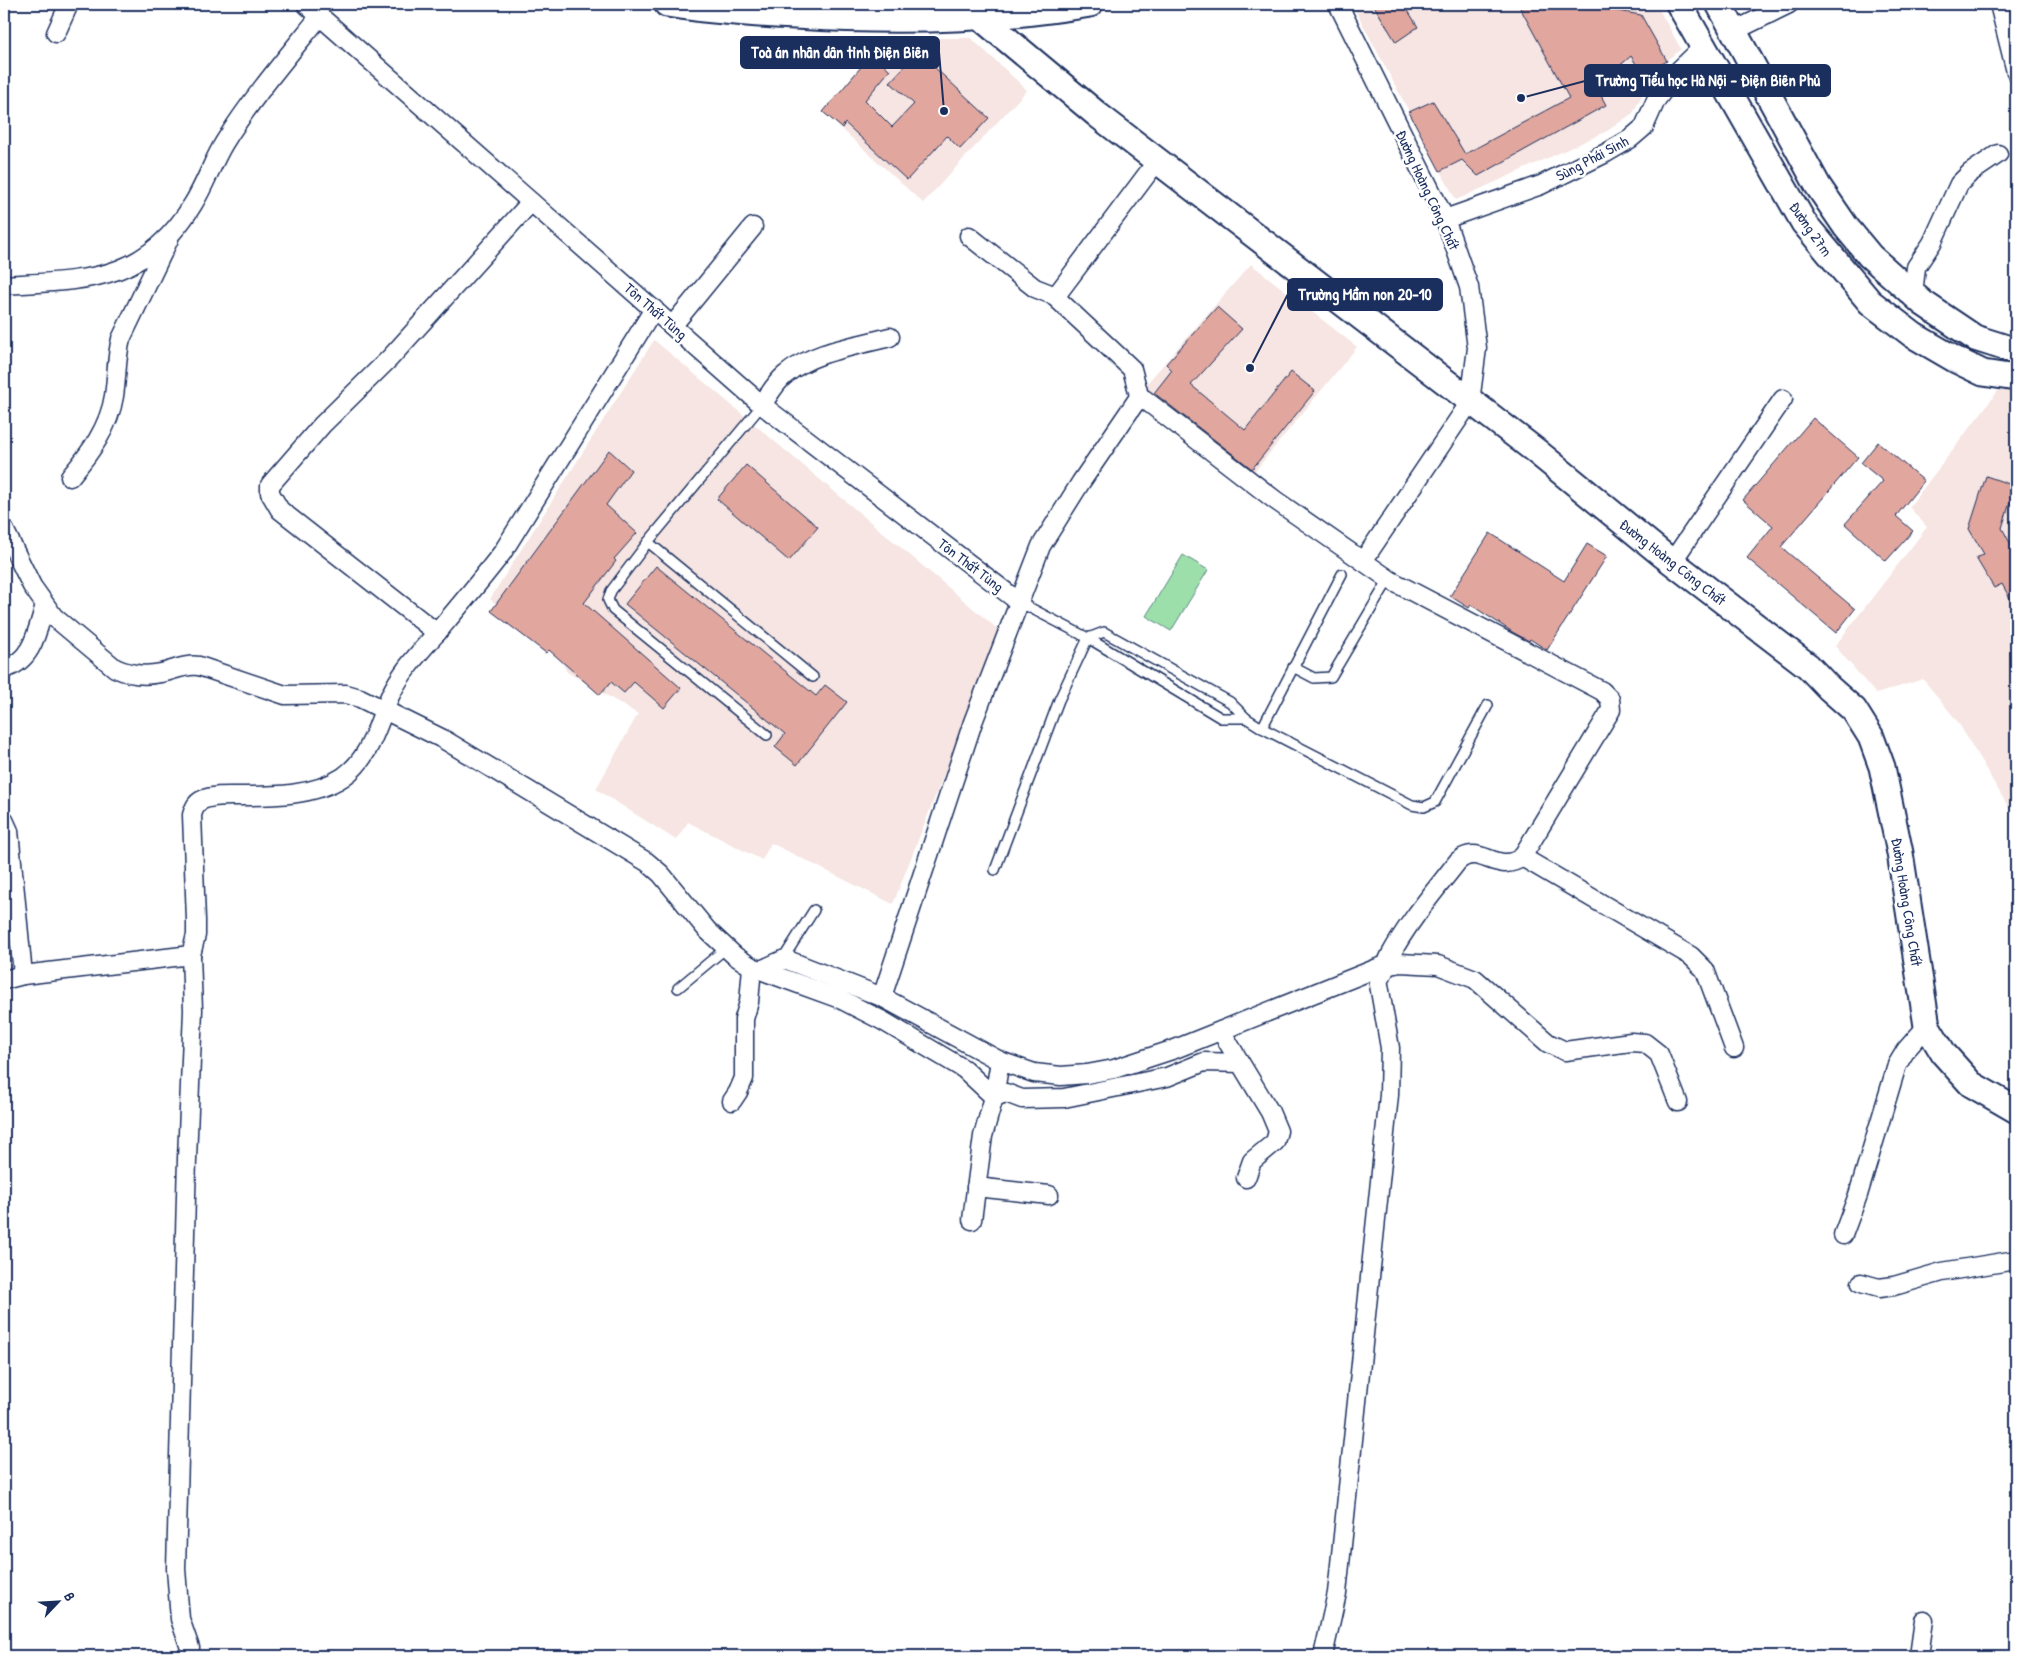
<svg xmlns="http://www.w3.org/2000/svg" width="2020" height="1660" font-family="'Patrick Hand',sans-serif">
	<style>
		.built { fill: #f6e5e2 }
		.green { fill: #9cdfaa; stroke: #5c8784 }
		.building { fill: #e1a79e; stroke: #1b2f5e }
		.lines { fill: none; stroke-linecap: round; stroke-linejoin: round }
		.lane-casing { stroke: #1b2f5e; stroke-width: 12 }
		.street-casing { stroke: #1b2f5e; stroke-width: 21 }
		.secondary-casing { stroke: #1b2f5e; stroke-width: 29 }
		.lane { stroke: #fff; stroke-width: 9 }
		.street { stroke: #fff; stroke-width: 18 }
		.secondary { stroke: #fff; stroke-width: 25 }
		.labels { text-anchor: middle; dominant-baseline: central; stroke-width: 5; stroke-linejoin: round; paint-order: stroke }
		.street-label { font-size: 15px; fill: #1b2f5e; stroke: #fff }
		.leader { fill: none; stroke: #1b2f5e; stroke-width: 2 }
		.callout-dot { fill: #1b2f5e; stroke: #fff; stroke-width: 2 }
		.callout { fill: #1b2f5e; stroke: #1b2f5e; stroke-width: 2 }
		.callout-label { font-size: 16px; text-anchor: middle; font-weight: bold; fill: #fff }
	</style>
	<rect width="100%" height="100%" fill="#fff"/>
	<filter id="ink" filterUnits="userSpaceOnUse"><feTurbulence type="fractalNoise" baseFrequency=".02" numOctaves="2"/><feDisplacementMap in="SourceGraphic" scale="10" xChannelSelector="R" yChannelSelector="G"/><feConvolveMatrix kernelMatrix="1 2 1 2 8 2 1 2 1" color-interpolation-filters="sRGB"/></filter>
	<g filter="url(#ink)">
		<g class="built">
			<path d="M1352,4H1656L1681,49L1661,65L1648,83L1633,113L1607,131L1456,200Z"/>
			<path d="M885,38H971L1027,90L923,203L823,112Z"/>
			<path d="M1251,264L1357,347L1250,477L1142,389Z"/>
			<path d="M654,340L1000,631L893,904L771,843L762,860L688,822L676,840L596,789L638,714L567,672L562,662L490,599Z"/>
			<path d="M2016,390V820L1958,722L1923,679L1876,694L1835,646L1927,527L1909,507L1998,391Z"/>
		</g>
		<path class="green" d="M1183,555L1208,570L1171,631L1146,616Z"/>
		<g class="building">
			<path d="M1373,4H1404L1418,27L1396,42Z"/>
			<path d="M1518,4H1603L1606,9L1641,15L1667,61L1643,75L1631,56L1596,86L1606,105L1478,176L1462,160L1440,171L1409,112L1433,101L1465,154L1569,98Z"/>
			<path d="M918,52L989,118L960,149L947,136L907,180L845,123L842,128L823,112L872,54L890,70L865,100L892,127L914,104L890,82Z"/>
			<path d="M1217,307L1242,329L1191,385L1245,430L1291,372L1315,391L1252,469L1154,393L1172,370L1166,364Z"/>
			<path d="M1813,418L1858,457L1781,547L1855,609L1836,633L1747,558L1773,526L1743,500Z"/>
			<path d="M1878,442L1924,481L1896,516L1913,531L1886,561L1845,524L1883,481L1861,463Z"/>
			<path d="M609,450L631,470L606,505L637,533L614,559L616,561L584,603L681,688L664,708L634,682L624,693L611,682L600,695L549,650L546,653L491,611Z"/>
			<path d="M746,465L818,527L789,561L717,499Z"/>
			<path d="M1986,476L2015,486L2002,528L2016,554V609L2002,584L1994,588L1976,558L1984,554L1969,529Z"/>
			<path d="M1490,533L1564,581L1587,544L1607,556L1547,650L1530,639L1529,641L1514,633L1471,605L1469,608L1450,596Z"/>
			<path d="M656,566L816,696L825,685L847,702L797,765L775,747L785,734L625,604Z"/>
		</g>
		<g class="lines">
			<defs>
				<g id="lane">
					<path d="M762,405L648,542L611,591L608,600L613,610L767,735"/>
					<path d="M648,542L813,677"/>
					<path d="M1019,602L1088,638L1221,718H1246"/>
					<path d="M1293,667L1314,678L1331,677L1389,579"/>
					<path d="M1262,728L1342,574"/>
					<path d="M995,870L1059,700L1088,638L1104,632L1230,702L1246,718L1262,728L1412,805L1424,807L1435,802L1488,705"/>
					<path d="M783,959L814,910"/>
					<path d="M678,988L725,949"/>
				</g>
				<g id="street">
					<path d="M306,4L762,405L1019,602"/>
					<path d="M1338,4L1445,219L1469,287L1477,348L1470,402L1363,561"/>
					<path d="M1999,4L2016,72"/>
					<path d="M1734,31L1789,4"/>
					<path d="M56,33L69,4"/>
					<path d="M1445,219L1541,185L1606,153L1630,139L1644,127L1656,100L1677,72L1702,48"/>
					<path d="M969,236L1035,288L1053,295L1132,369L1140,399"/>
					<path d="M4,285C85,280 145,283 193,204C205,185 212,163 224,143C252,98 287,57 320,16"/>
					<path d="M1913,295L1916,267L1932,243L1959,184L1970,173L1998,154"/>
					<path d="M1055,297L1157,161"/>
					<path d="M673,325L753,227"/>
					<path d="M762,405C769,395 775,383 785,375C813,351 856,346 890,337"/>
					<path d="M70,477C90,453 109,428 114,396C117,377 116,358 121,339L169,239"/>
					<path d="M4,529L32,586L54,617L115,668C130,675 146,676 161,673C175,670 185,664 199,666L285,695L346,694L360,698L443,739L647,862L661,874L707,930L735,956L752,967L840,999L883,1021L964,1069L994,1097L1006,1093L1022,1099L1064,1098L1167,1077L1204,1062L1240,1063"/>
					<path d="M1672,562L1783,399"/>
					<path d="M437,633L280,510L270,493V485L322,425L390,358L531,202"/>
					<path d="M4,669C33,661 37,631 45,605"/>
					<path d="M4,820L9,831L23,975"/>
					<path d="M1522,857L1691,956L1705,970L1734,1048"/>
					<path d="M761,970L785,959L882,997L1000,1061L1034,1073L1061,1076L1087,1074L1114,1069L1175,1049L1380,967L1400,963L1438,965L1475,979L1548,1043L1565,1051L1631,1042L1645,1043L1659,1054L1678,1102"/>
					<path d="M4,980L23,975L191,955L196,935V920L192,815C194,808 196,803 202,800C214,795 228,796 240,796C274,796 314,796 343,777C371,758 377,724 390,696C402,670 421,651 440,629C461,604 482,579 502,553L654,309"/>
					<path d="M882,997L973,722L1041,546L1081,482L1137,400L1144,399L1275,500L1390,580L1602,691L1610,699L1611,710L1522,857C1497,876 1480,842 1458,861C1434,892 1408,922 1390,956C1386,964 1385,974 1378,979L1390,1048L1389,1095L1337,1593L1323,1656"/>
					<path d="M1221,1031L1270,1112L1278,1131L1275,1142L1252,1161L1246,1178"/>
					<path d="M732,1101L738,1092L744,1078V1019L749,1002L752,967"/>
					<path d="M976,1187L1049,1195"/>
					<path d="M972,1220L983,1136L994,1097L1000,1061"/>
					<path d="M1843,1235L1858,1195L1897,1065L1906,1050L1927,1026"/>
					<path d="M1861,1283L1879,1288L1894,1286L1942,1272L2016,1260"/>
					<path d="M190,1648L180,1619L176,1569L187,1159L193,1010L191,955"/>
					<path d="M1919,1656L1924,1620"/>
				</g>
				<g id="secondary">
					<path d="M667,4C709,11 752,14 795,16C893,22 993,21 1090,4"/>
					<path d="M1679,4L1804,223L1870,302L1913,335L1956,360L1983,373L2016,378"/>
					<path d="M1719,4L1818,186L1846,227L1870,256L1923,303L1975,338L2016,351"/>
					<path d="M980,17L1099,116L1536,451L1663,555L1808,666L1829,688L1854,710L1871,737L1882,767L1900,853L1927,1026L1944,1054L1971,1084L2016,1110"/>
				</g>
			</defs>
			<use href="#lane" class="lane-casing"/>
			<use href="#street" class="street-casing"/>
			<use href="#secondary" class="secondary-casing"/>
			<use href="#lane" class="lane"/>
			<use href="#street" class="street"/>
			<use href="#secondary" class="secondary"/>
		</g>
	</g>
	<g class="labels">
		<g class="street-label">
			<text transform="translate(1592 158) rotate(-28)">Sùng Phái Sinh</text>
			<text transform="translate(1428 190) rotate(65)">Đường Hoàng Công Chất</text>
			<text transform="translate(1811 229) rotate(55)">Đường 27m</text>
			<text transform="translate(656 311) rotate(41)">Tôn Thất Tùng</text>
			<text transform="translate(1673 562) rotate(38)">Đường Hoàng Công Chất</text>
			<text transform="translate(971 565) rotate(37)">Tôn Thất Tùng</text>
			<text transform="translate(1907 902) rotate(81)">Đường Hoàng Công Chất</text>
		</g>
	</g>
	<path class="leader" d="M944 111L939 52M1521 98L1585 81M1250 368L1288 294"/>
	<g class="callout-dot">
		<circle cx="944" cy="111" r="5"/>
		<circle cx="1521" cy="98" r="5"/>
		<circle cx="1250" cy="368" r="5"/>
	</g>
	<g class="callout">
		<rect x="741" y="37" width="198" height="31" rx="5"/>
		<rect x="1585" y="65" width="245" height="31" rx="5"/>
		<rect x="1288" y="279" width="154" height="31" rx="5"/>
	</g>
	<g class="callout-label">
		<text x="840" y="58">Toà án nhân dân tỉnh Điện Biên</text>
		<text x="1708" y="86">Trường Tiểu học Hà Nội - Điện Biên Phủ</text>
		<text x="1365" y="300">Trường Mầm non 20-10</text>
	</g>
	<rect width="2020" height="1660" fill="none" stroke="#fff" stroke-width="20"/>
	<rect x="10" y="10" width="2000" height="1640" fill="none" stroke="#1b2f5e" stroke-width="2" filter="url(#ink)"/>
	<g transform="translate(58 1602) rotate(65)" stroke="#ffffff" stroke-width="4" paint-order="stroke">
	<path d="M0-4L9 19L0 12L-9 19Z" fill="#1b2f5e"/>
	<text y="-8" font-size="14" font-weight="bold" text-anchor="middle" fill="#1b2f5e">B</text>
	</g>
</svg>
